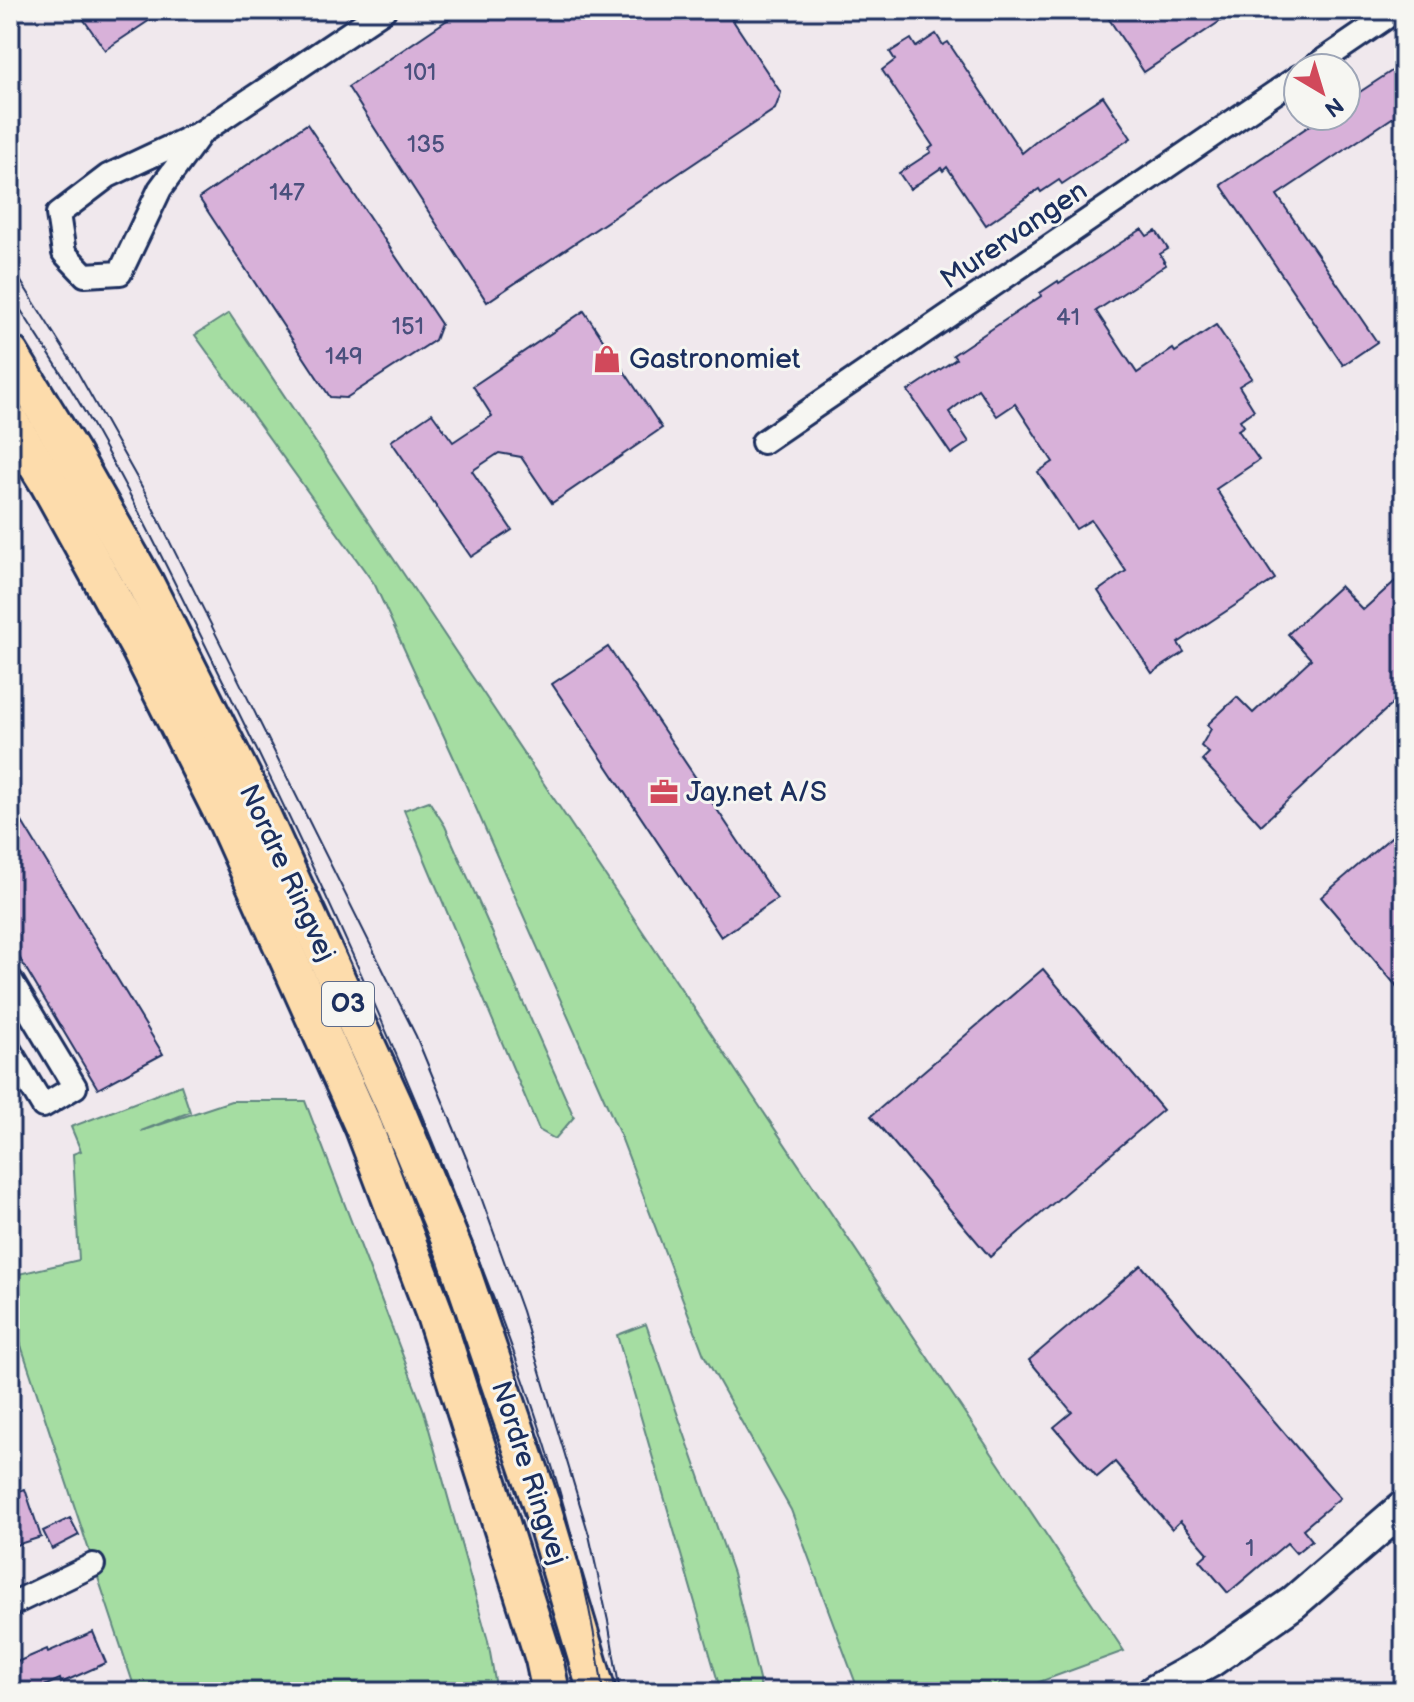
<svg xmlns="http://www.w3.org/2000/svg" width="1414" height="1702" font-family="'Balsamiq Sans',sans-serif">
	<style>
		.green { fill: #a5dda2; stroke: #608680; stroke-width: 2 }
		.building { fill: #d8b1d9; stroke: #1b2f5e; stroke-width: 2 }
		.lines { fill: none; stroke-linecap: round; stroke-linejoin: round }
		.street-casing { stroke: #1b2f5e; stroke-width: 28 }
		.secondary-casing { stroke: #1b2f5e; stroke-width: 38 }
		.primary-casing { stroke: #1b2f5e; stroke-width: 42 }
		.street { stroke: #f6f6f2; stroke-width: 22 }
		.secondary { stroke: #f6f6f2; stroke-width: 32 }
		.primary { stroke: #fddcac; stroke-width: 36 }
		.tram { stroke: #1b2f5e; stroke-width: 2 }
		.labels { text-anchor: middle; dominant-baseline: central; stroke-width: 6; stroke-linejoin: round; paint-order: stroke }
		.number-label { font-size: 24px; fill: #4a507d }
		.shield { fill: #f6f6f2; stroke: #5d6b8a; stroke-width: 2 }
		.shield-label { font-size: 26px; font-weight: bold; fill: #1b2f5e }
		.street-label { font-size: 28px; fill: #1b2f5e; stroke: #f6f6f2 }
		.poi-label { font-size: 28px; fill: #1b2f5e; stroke: #f6f6f2; text-anchor: start }
	</style>
	<rect width="100%" height="100%" fill="#f0e8ed"/>
	<filter id="ink" filterUnits="userSpaceOnUse"><feTurbulence type="fractalNoise" baseFrequency=".0125" numOctaves="2"/><feDisplacementMap in="SourceGraphic" scale="16" xChannelSelector="R" yChannelSelector="G"/><feConvolveMatrix kernelMatrix="1 2 1 2 8 2 1 2 1" color-interpolation-filters="sRGB"/></filter>
	<g filter="url(#ink)">
		<g class="green">
			<path d="M229,313L1124,1651L1012,1692H859L791,1510L704,1355L621,1137L453,756L375,585L195,335Z"/>
			<path d="M429,801L445,826L574,1117L555,1139L539,1130L404,810Z"/>
			<path d="M181,1085L190,1112L141,1131L231,1101H305L424,1411L488,1641L497,1692H136L10,1312V1276L79,1260L73,1154L81,1151L71,1127Z"/>
			<path d="M646,1324L733,1573L762,1692H721L617,1335Z"/>
		</g>
		<g class="building">
			<path d="M77,10H165L105,50Z"/>
			<path d="M462,10H726L781,93L775,109L487,302L348,87Z"/>
			<path d="M1103,10H1237L1144,72Z"/>
			<path d="M936,34L943,45L948,42L1022,153L1044,135L1103,96L1131,138L1062,184L1059,180L1041,192L1039,189L986,225L947,167L943,171L941,168L910,189L899,173L931,152L929,149L933,146L882,70L895,60L890,52L911,39L916,47Z"/>
			<path d="M1404,63V110L1277,195L1377,342L1343,365L1221,185L1324,116H1346V101Z"/>
			<path d="M307,124L441,324L435,340L346,398L330,397L199,198Z"/>
			<path d="M1142,229L1147,236L1156,231L1168,249L1160,254L1166,265L1096,311L1137,373L1173,349L1175,352L1216,325L1252,378L1239,386L1254,410L1240,420L1244,426L1238,430L1259,460L1216,489L1275,579L1178,643L1184,652L1152,673L1098,591L1126,571L1091,520L1076,529L1038,472L1053,462L1015,404L997,416L978,389L949,412L969,442L951,454L908,391L956,359L953,355L1041,296L1040,293L1058,281L1059,283Z"/>
			<path d="M584,311L662,428L552,503L521,457L499,453L472,471L512,530L471,557L391,441L432,413L453,442L492,416L473,386Z"/>
			<path d="M1404,573V693L1261,825L1202,760L1209,753L1201,746L1211,729L1207,725L1237,697L1253,713L1311,659L1288,634L1340,586L1363,610Z"/>
			<path d="M608,647L777,899L721,937L552,684Z"/>
			<path d="M10,802L163,1054L98,1089L10,942Z"/>
			<path d="M1404,826V995L1321,897Z"/>
			<path d="M1043,969L1163,1110L990,1257L871,1116Z"/>
			<path d="M1141,1265L1340,1498L1303,1529L1312,1540L1296,1553L1287,1543L1228,1593L1200,1560L1208,1553L1180,1521L1172,1529L1115,1462L1097,1477L1054,1427L1072,1412L1029,1360Z"/>
			<path d="M25,1489L41,1537L10,1547V1494Z"/>
			<path d="M70,1518L79,1535L52,1549L43,1531Z"/>
			<path d="M93,1632L106,1663L61,1683L60,1679L31,1692H10V1665L47,1649L48,1652Z"/>
		</g>
		<g class="lines">
			<defs>
				<g id="street">
					<path d="M1312,68L1397,10"/>
					<path d="M202,132L160,189L120,273L85,275L64,253L58,214L108,176L202,132L384,10"/>
					<path d="M763,442L1298,77"/>
					<path d="M10,979L75,1087L43,1106L10,1051"/>
					<path d="M10,1605L93,1565"/>
				</g>
				<path id="secondary" d="M1154,1692L1210,1661L1293,1603L1404,1507"/>
				<g id="primary">
					<path d="M10,354L71,453L145,583L262,816L394,1105L455,1252L541,1504L597,1692"/>
					<path d="M10,422L49,484L139,647L227,822L364,1128L435,1315L544,1659L551,1692"/>
				</g>
			</defs>
			<use href="#street" class="street-casing"/>
			<use href="#secondary" class="secondary-casing"/>
			<use href="#primary" class="primary-casing"/>
			<use href="#street" class="street"/>
			<use href="#secondary" class="secondary"/>
			<use href="#primary" class="primary"/>
			<g class="tram">
				<path d="M10,264L73,364L146,494L416,1036L472,1172L522,1311L589,1535L608,1621L620,1692"/>
				<path d="M10,293C37,336 66,378 91,423C140,510 183,600 227,689C309,855 386,1022 453,1193C516,1355 581,1520 603,1692"/>
			</g>
		</g>
	</g>
	<defs>
		<symbol id="shop-bare" viewBox="-9 -9 18 18"><path d="M-5-2.5h2.3a2.7 3.5 0 0 1 5.4 0H5L5.5 6h-11ZM-1.5-2.5h3a1.5 2.3 0 0 0-3 0Z" fill="#d1495b" stroke="#f6f6f2" stroke-width="2.5" paint-order="stroke"/></symbol>
		<symbol id="office-bare" viewBox="-9 -9 18 18"><path d="M-6-3h4V-5.5h4V-3h4V5H-6ZM-1-4.5V-3h2v-1.5ZM-6 0V1H6V0Z" fill="#d1495b" stroke="#f6f6f2" stroke-width="2.5" paint-order="stroke"/></symbol>
	</defs>
	<g fill-rule="evenodd">
		<use href="#shop-bare" x="587" y="339" width="40" height="40"/>
		<use href="#office-bare" x="644" y="772" width="40" height="40"/>
	</g>
	<g class="labels">
		<g class="number-label">
			<text x="420" y="72">101</text>
			<text x="426" y="144">135</text>
			<text x="287" y="192">147</text>
			<text x="1068" y="317">41</text>
			<text x="408" y="326">151</text>
			<text x="344" y="356">149</text>
			<text x="1250" y="1548">1</text>
		</g>
		<rect class="shield" x="322" y="982" width="52" height="44" rx="6"/>
		<g class="shield-label">
			<text x="348" y="1004">O3</text>
		</g>
		<g class="street-label">
			<text transform="translate(1014 235) rotate(-34)">Murervangen</text>
			<text transform="translate(287 873) rotate(65)">Nordre Ringvej</text>
			<text transform="translate(529 1473) rotate(72)">Nordre Ringvej</text>
		</g>
		<g class="poi-label">
			<text x="629" y="359">Gastronomiet</text>
			<text x="686" y="792">Jay.net A/S</text>
		</g>
	</g>
	<rect width="1414" height="1702" fill="none" stroke="#f6f6f2" stroke-width="40"/>
	<rect x="20" y="20" width="1374" height="1662" fill="none" stroke="#1b2f5e" stroke-width="3" filter="url(#ink)"/>
	<g transform="translate(1322 92) rotate(142)"><circle r="38" fill="#f6f6f2" stroke="#9ea6b7" stroke-width="2"/>
	<path d="M0-6L14 30L0 20L-14 30Z" fill="#d1495b"/>
	<text y="-12" font-size="22" font-weight="bold" text-anchor="middle" fill="#1b2f5e">N</text>
	</g>
</svg>
